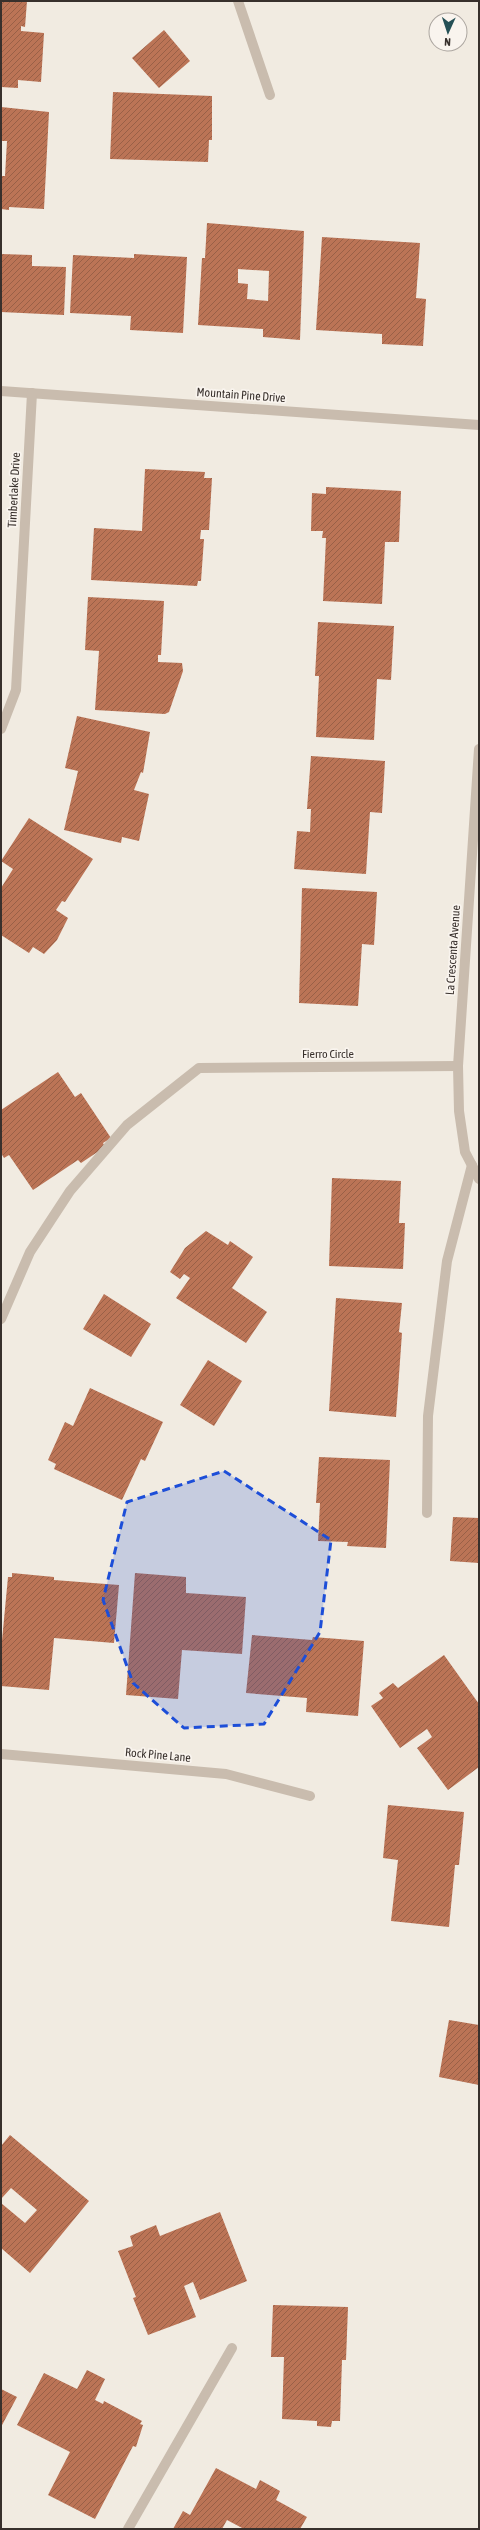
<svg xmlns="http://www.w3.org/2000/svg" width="480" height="2530" font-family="'Asap Condensed',sans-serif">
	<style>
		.building { fill: url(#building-hatch); fill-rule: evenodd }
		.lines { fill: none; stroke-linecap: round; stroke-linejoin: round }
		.minor { stroke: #c9bcae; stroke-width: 10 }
		.marked { fill: #1d4ed8; fill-opacity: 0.2; stroke: #1d4ed8; stroke-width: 3; stroke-dasharray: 8 5; stroke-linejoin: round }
		.labels { text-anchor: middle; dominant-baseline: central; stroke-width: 3.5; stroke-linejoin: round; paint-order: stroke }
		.street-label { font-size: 12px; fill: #38302c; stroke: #f9f4ee }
	</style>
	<defs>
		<pattern id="building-hatch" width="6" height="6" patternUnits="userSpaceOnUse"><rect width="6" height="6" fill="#bb7456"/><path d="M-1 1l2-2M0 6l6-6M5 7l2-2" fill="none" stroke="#996047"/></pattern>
	</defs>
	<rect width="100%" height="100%" fill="#f1ebe1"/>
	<g class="building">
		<path d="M1,1H27L25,27L21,26V31L44,33L41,82L18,80V88L1,87Z"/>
		<path d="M164,30L190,61L159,88L132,58Z"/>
		<path d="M113,92L212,96V140H209L208,162L110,159Z"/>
		<path d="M1,107L49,112L44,209L9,207V210L1,209V176H5L7,141H1Z"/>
		<path d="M207,223L304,231L300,340L263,337V329L198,325L202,258H205ZM238,269L269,271L268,301L247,299L248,284L238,283Z"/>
		<path d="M322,237L420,243L416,298L426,299L423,346L382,344V334L316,330Z"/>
		<path d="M1,254L32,255V266L66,267L64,315L1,312Z"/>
		<path d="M134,254L187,257L183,333L130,330L131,316L70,313L73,255L134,258Z"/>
		<path d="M145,469L205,472L204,478H212L209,530H201L200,539H204L201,581H198L197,586L91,580L94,528L142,531Z"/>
		<path d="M326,487L401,491L399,542H385L382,604L323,601L326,538H322L323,531H311L312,493L326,494Z"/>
		<path d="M88,597L164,601L161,655H158V662L182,663L183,671L169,712L165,714L95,710L99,651L85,650Z"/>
		<path d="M318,622L394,626L391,680L377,679L374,740L316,737L319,676H315Z"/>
		<path d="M77,716L150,732L143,773L141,772L134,790L149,794L139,841L122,837L121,843L64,830L78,771L65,768Z"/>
		<path d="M311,756L385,761L382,813L370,812L366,874L294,869L297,831L310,832L311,809H307Z"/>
		<path d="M29,818L93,859L65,902L62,901L56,910L68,918L57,940L44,954L33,947L29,953L1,935V888L13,869L1,861Z"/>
		<path d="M302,888L377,892L374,945L362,944L358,1006L299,1003Z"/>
		<path d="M58,1072L75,1097L81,1093L111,1138L103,1143L105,1147L81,1163L78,1160L33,1190L9,1155L4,1158L1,1153V1110Z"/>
		<path d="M332,1178L401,1181L399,1223H405L403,1269L329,1266Z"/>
		<path d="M206,1231L228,1245L230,1241L253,1257L232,1288L267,1312L246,1343L176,1298L190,1278L184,1274L180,1279L170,1272L185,1248Z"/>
		<path d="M104,1294L151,1324L131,1357L83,1329Z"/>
		<path d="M336,1298L402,1303L399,1332L402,1333L396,1417L329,1411Z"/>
		<path d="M208,1360L242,1381L214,1426L180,1405Z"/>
		<path d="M90,1388L163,1422L145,1461L141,1459L122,1500L54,1469L56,1464L48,1460L65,1422L73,1426Z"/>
		<path d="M319,1457L390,1460L386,1548L347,1546L348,1542L318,1541L320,1503H316Z"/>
		<path d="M453,1517L479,1518V1563L450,1561Z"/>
		<path d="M12,1573L54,1577V1580L119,1585L114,1643L54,1638L49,1690L1,1686V1651L8,1577H12Z"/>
		<path d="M135,1573L186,1577V1593L246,1597L242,1654L182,1650L178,1699L126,1695Z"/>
		<path d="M252,1635L312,1640L313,1637L364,1641L358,1716L306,1712L307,1698L246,1693Z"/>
		<path d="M444,1655L479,1704V1767L448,1790L417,1748L432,1737L427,1729L400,1748L371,1706L383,1698L379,1693L393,1683L398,1688Z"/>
		<path d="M388,1805L464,1812L459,1865H455L449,1927L391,1921L398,1860L383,1858Z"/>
		<path d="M449,2020L479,2025V2085L439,2077Z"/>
		<path d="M10,2135L89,2201L30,2273L1,2248V2203L25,2223L37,2210L11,2188L1,2199V2146Z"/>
		<path d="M220,2212L247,2281L200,2300L193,2282L184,2286L196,2317L148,2335L133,2298L136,2297L118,2251L133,2246L130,2236L156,2225L160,2236Z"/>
		<path d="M273,2305L348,2307L346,2360H342L340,2421H332L331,2427L317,2426V2421L282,2419L284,2357H271Z"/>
		<path d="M87,2370L105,2379L95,2400L103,2404L104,2401L142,2421L140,2424L143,2425L136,2447L133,2446L95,2519L48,2495L70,2452L17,2425L44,2373L77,2389Z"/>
		<path d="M1,2389L17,2397L1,2427Z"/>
		<path d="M216,2468L256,2489L260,2480L280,2491L276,2500L307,2517L300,2529H244L227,2520L222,2529H173L183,2511L190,2515Z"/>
	</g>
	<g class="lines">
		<g class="minor">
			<path d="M238,1L270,95"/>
			<path d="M1,391L479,425"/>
			<path d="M1,729L16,690L32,393"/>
			<path d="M479,749L458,1066L459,1111L465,1152L479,1179"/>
			<path d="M1,1319L30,1252L70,1191L127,1125L199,1068L458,1066"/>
			<path d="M427,1513L428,1416L447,1261L472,1165"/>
			<path d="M1,1754L226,1774L310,1796"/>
			<path d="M128,2529L232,2348"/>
		</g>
	</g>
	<path class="marked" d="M224,1471L331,1540L320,1632L264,1724L184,1728L133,1683L103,1600L127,1502Z"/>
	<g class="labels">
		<g class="street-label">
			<text transform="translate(241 395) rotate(4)">Mountain Pine Drive</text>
			<text transform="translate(14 490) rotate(-87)">Timberlake Drive</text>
			<text transform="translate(453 950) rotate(-86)">La Crescenta Avenue</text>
			<text x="328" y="1054">Fierro Circle</text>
			<text transform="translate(158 1755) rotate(5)">Rock Pine Lane</text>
		</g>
	</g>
	<rect width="480" height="2530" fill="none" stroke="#38302c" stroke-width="4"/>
	<g transform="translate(448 32) rotate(183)"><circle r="19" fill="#f9f4ee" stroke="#aca6a0"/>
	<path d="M0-3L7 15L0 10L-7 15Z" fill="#255056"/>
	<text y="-6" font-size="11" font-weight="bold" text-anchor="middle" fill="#38302c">N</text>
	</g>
</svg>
